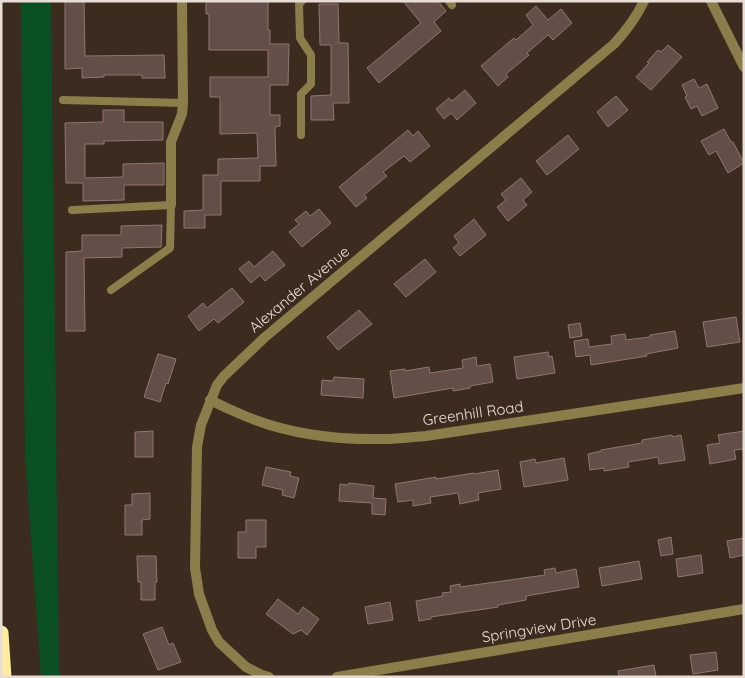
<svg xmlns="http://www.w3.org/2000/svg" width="745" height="678" font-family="Quicksand,sans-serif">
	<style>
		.green { fill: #0b4f25 }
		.building { fill: #644e48; stroke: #907771 }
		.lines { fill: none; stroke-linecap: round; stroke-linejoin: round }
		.service { stroke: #8b7e4a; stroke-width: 8 }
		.minor { stroke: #8b7e4a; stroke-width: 10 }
		.motorway { stroke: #feec9f; stroke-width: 15 }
		.labels { text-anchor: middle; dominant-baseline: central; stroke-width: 4; stroke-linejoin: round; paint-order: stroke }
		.street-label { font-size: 15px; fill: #e8ded6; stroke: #3b2c1f }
	</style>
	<rect width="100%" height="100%" fill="#3b2c1f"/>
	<path class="green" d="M21,1H51L59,671L62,677H41L25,455Z"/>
	<g class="building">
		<path d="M65,1H84L85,56L164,55L165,78H142V75H104V77L82,78V68L65,69Z"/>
		<path d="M206,1H268V30H270V44H289L288,85H270V115H280V126L275,127L276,166H260V181H221V215H205V228H184V211L203,210V175H218V159L258,158L257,133L220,134V97H210V77H268V50H209V14H206Z"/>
		<path d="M403,1H438L446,11L434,22L441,31L379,83L367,68L421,23Z"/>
		<path d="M319,4H338L339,43H348L349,103H333L334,120H311V96L331,95V45H320Z"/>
		<path d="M536,6L548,20L561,9L572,23L553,40L548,35L527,53L529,55L506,74L508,77L498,86L481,66L514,38L516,40L533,25L526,15Z"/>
		<path d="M668,45L682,57L651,90L636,77L649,63L647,62L658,50L661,52Z"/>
		<path d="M694,79L699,88L707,84L718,108L702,116L697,106L691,109L685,97L687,96L682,85Z"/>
		<path d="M465,90L476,103L457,120L451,113L444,119L436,109L449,98L452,101Z"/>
		<path d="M616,96L628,110L608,127L597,112Z"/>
		<path d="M103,110H124V122H163V140L104,141V144H85V178L123,177V164L164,163V185H124V200L83,201V183H66L65,123L103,122Z"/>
		<path d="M724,129L731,142H733L744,163L728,173L716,151L709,155L701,141Z"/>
		<path d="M408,130L413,136L418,131L430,146L410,162L404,156L383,172L387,176L364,195L367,198L356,207L339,187Z"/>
		<path d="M568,135L579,149L547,175L536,161Z"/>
		<path d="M521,178L532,192L523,200L527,205L508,221L497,207L506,200L501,194Z"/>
		<path d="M319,209L331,223L302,247L289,232L299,224L295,220L306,211L310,216Z"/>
		<path d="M474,219L486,235L460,256L453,248L459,243L454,236Z"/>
		<path d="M162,225L161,247L122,248V257L84,258L85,331H66V252L82,251V235H121V226Z"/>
		<path d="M273,251L285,265L265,281L260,275L251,283L239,269L249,261L254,267Z"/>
		<path d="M425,259L436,272L406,297L394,284Z"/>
		<path d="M232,288L244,302L218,323L214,319L199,331L188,316L203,303L207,308Z"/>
		<path d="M359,310L372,324L338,350L327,337Z"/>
		<path d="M736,317L740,342L707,347L703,322Z"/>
		<path d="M580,323L582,336L570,338L568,325Z"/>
		<path d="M675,331L678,348L646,354L647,356L591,365L590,355L576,357L574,341L588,339L589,347L612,344L611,336L625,334L626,340L650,337V335Z"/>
		<path d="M548,352L549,357L552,356L555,373L517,379L514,357Z"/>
		<path d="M158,354L176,359L168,384L166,383L160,402L144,397Z"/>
		<path d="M476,357L477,366L490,364L493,382L470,386V388L453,391V388L394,398L390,371L405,369V371L429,367L430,373L463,368L462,360Z"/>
		<path d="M334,377L364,379L363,398L321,395L322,380L333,381Z"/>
		<path d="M153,431V457H135V432Z"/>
		<path d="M744,431V449L734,450L736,459L710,464L707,445L720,443L718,435Z"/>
		<path d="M672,435L673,437L681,435L685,460L659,464L658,457L628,462L629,467L604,471V468L590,470L588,454L601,451V450L642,443V440Z"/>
		<path d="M564,458L568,480L524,487L520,462L535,459L536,463Z"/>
		<path d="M266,467L291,472L290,476L299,478L294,498L282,495L283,490L262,485Z"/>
		<path d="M498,470L501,489L478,493L479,500L460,504L458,493L430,497L431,503L413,506V500L398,502L395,484L436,477V479L474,473V474Z"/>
		<path d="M349,483L374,486L373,498L386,499L385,515L372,514V503L339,501L340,484L348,485Z"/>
		<path d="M150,493V519L142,520V535H125V505H132V494Z"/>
		<path d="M246,520H266V547H256V558H238V532H246Z"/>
		<path d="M671,537L673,554L661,556L658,540Z"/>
		<path d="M744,538V555L730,558L727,541Z"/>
		<path d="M701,555L703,573L678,577L676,559Z"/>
		<path d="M137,556H156L157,582H155V600H141V582H138Z"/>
		<path d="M639,561L642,579L602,586L599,568Z"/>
		<path d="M555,568L556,573L576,569L579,587L526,596V600L498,605V607L431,617V619L419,621L416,601L443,596L442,593L451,592L450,586L460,584V587L545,575L544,570Z"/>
		<path d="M278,599L298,614L303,607L319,619L307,635L301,630L293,634L266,614Z"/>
		<path d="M390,602L393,620L368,624L365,607Z"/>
		<path d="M162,627L169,645L173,643L181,662L158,670L143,634Z"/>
		<path d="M716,652L718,670L693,674L690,655Z"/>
		<path d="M654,665L656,677H619L618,671Z"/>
	</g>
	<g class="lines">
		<g class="service">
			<path d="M449,1L452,5"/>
			<path d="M63,100L183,103"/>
			<path d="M301,135V94L311,84V55L300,38L299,4L302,1"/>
			<path d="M72,210L171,205L170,248L111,290"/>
		</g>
		<g class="minor">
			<path d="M711,1L744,67"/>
			<path d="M171,205V142L182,114L183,103L182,1"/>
			<path d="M210,400C222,406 233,411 245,416C288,434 338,440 384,439C398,439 412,437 426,436L744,388"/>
			<path d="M269,677L262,675L246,667L219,642L212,630L199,594L195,568L197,447L201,425L217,385L224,376L264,338L614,44C626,31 636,18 644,1"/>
			<path d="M337,677L744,609"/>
		</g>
		<path class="motorway" d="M1,633L4,677"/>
	</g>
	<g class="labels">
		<g class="street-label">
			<text transform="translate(299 289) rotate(-40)">Alexander Avenue</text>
			<text transform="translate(473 413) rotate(-8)">Greenhill Road</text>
			<text transform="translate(539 628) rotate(-9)">Springview Drive</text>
		</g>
	</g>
	<rect width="745" height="678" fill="none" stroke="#e8ded6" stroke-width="5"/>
</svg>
